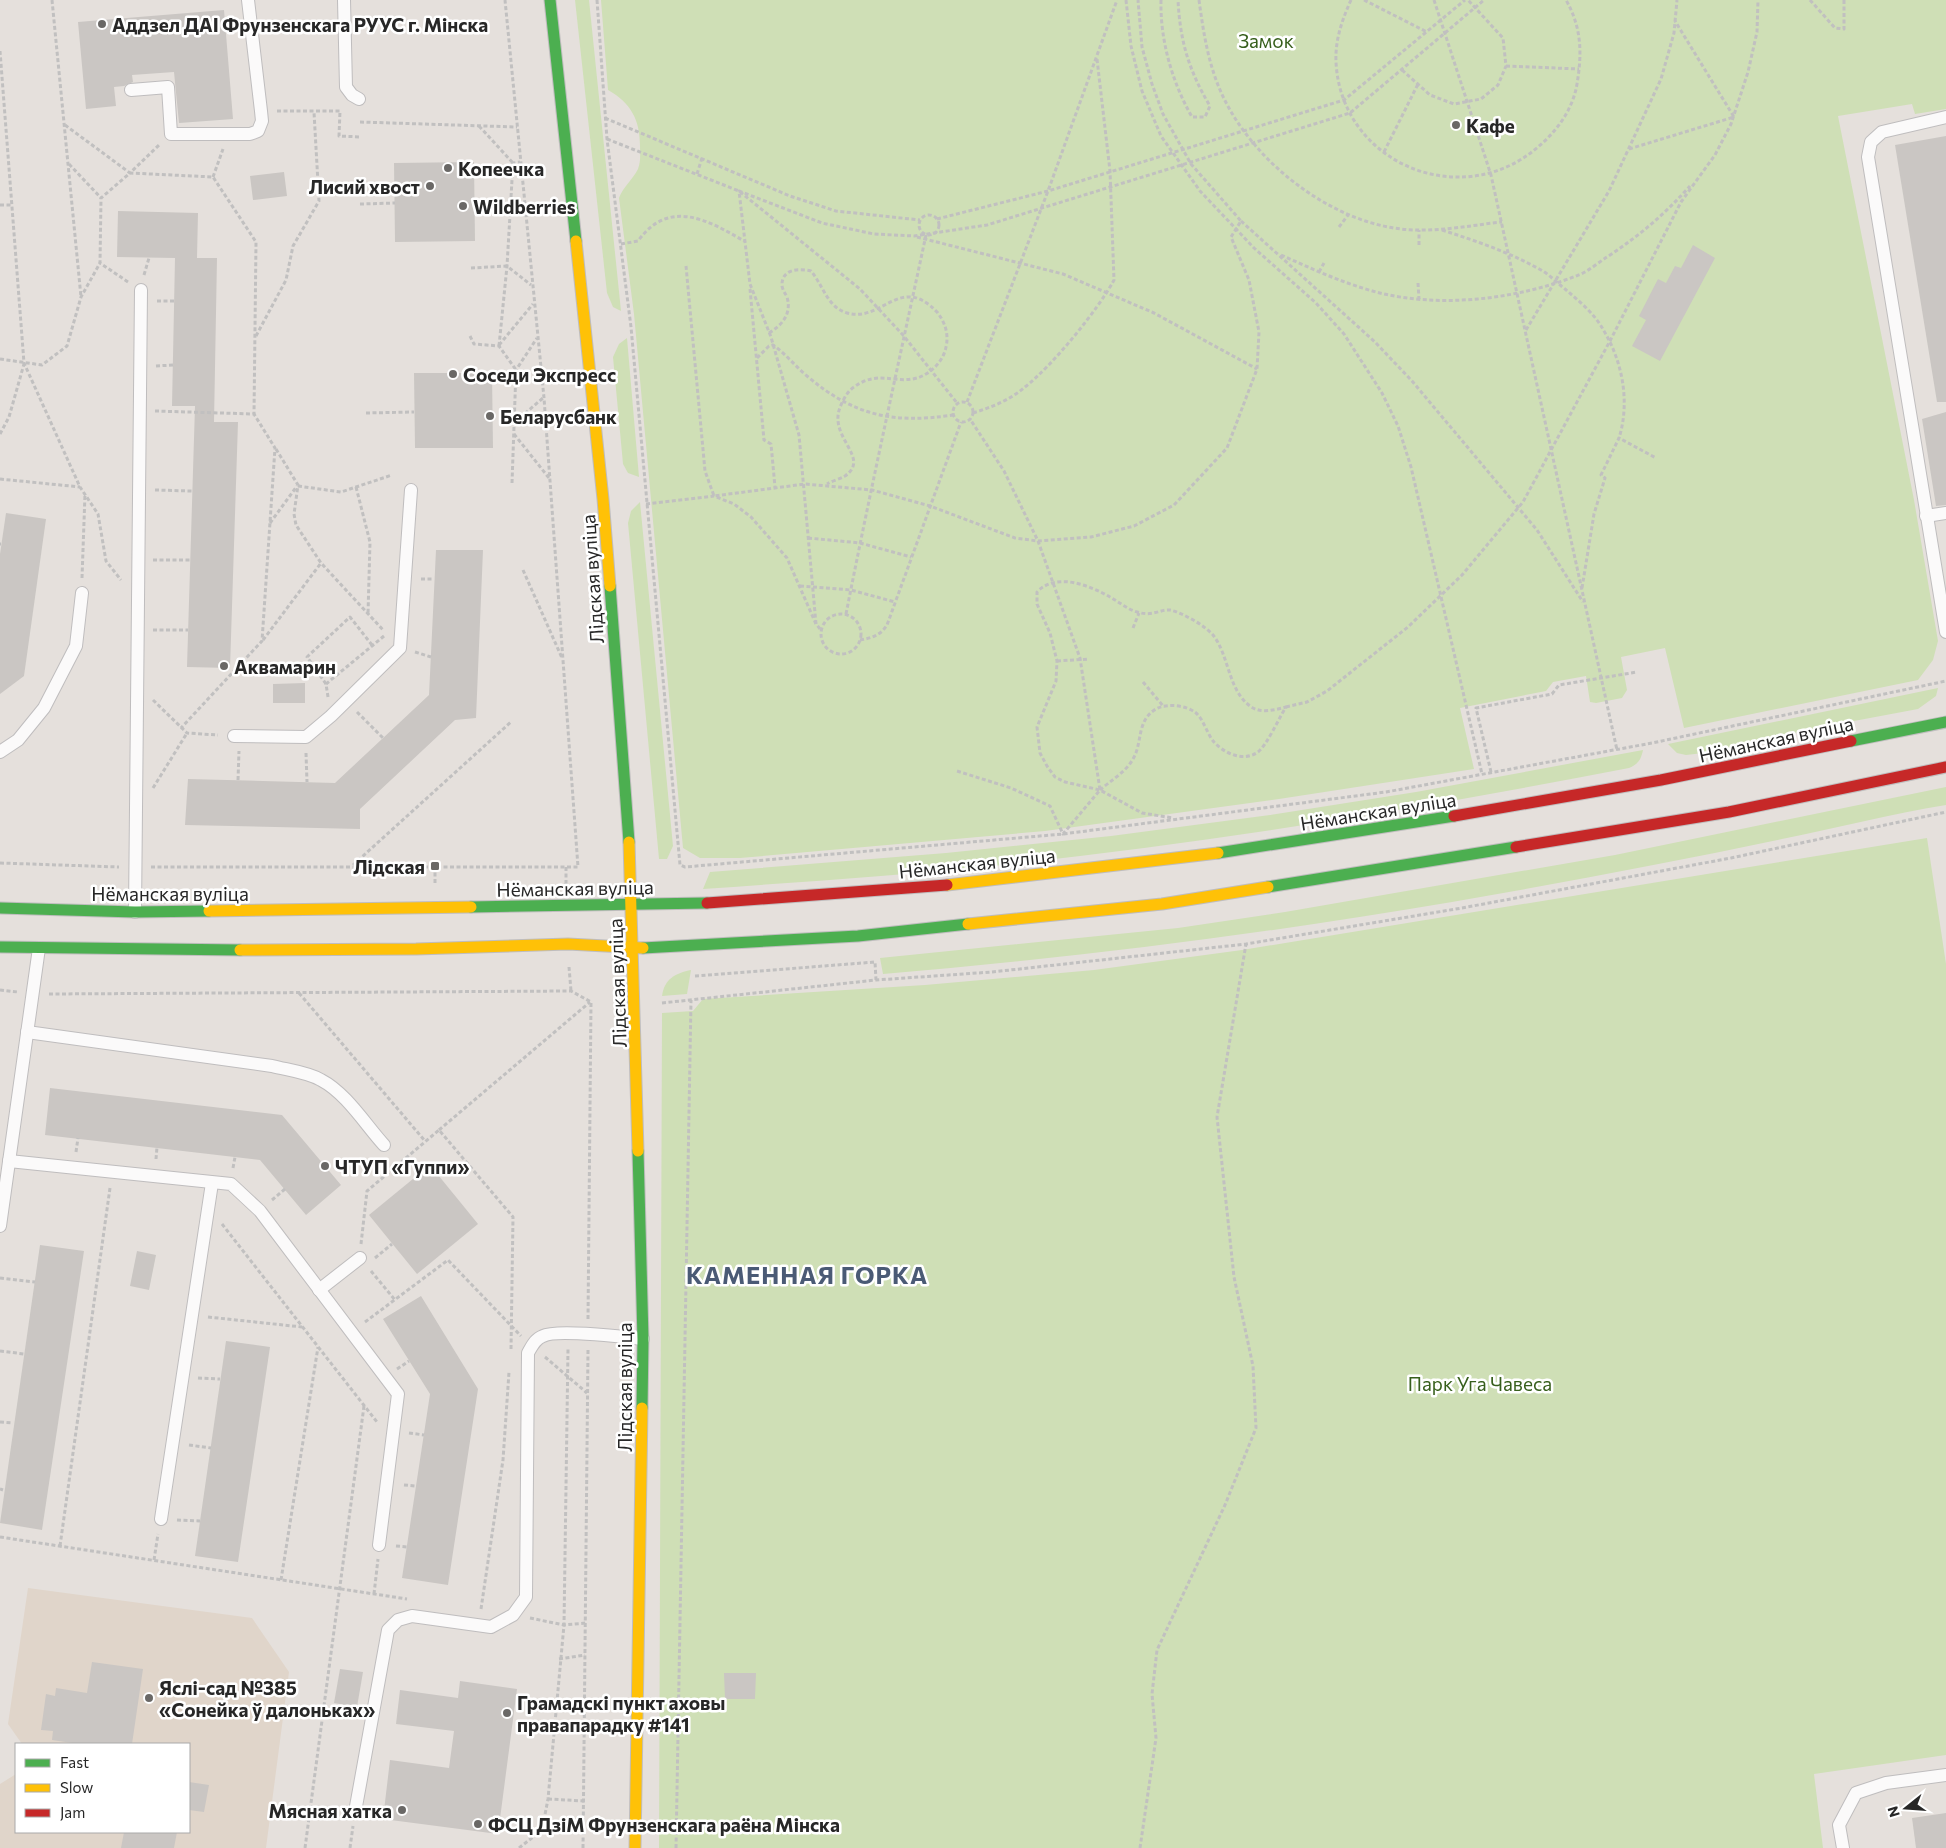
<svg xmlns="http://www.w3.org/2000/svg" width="1946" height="1848" font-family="Commissioner,sans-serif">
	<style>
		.education { fill: #e0d5ca }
		.green { fill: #cfdfb6 }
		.building { fill: #cac6c3 }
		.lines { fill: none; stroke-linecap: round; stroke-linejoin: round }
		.lane-casing { stroke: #bfbdbe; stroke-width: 14 }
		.fast-casing { stroke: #bfbdbe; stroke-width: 13 }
		.slow-casing { stroke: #bfbdbe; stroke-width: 13 }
		.jam-casing { stroke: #bfbdbe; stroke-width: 13 }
		.path { stroke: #c1c0c0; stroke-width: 3; stroke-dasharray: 4 2.5; stroke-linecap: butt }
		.lane { stroke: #fbfafa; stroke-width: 12 }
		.fast { stroke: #4caf50; stroke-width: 11 }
		.slow { stroke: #ffc107; stroke-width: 11 }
		.jam { stroke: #c62828; stroke-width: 11 }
		.poi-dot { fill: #6a6866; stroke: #fff; stroke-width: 2 }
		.labels { text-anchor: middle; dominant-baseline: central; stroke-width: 5; stroke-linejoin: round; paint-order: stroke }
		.poi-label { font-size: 19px; font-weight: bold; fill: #272727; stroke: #fff; text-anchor: start }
		.park-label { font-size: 19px; fill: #375f1c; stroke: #fff }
		.street-label { font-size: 19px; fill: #272727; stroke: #fff }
		.district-label { font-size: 24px; font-weight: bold; letter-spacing: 1px; fill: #4a5a75; stroke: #fff }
	</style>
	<rect width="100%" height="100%" fill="#e5e0dc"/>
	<path class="education" d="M28,1588L252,1618L289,1672L266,1848H0V1784L16,1774V1832H189V1744H22L8,1724Z"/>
	<g class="green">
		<path d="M575,0H589L621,311L613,307L607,293Z"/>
		<path d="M601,0H1946V109L1915,114L1912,104L1838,116L1914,500L1938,641L1933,660L1918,680L1684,728L1665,648L1621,657L1627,690L1622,698L1596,703L1590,702L1586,676L1553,682L1546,691L1460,708L1474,769L1279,799L1045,831L740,858H700L683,848L634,314L619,198C623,187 633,179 638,169C641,161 640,154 640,146C640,120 631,103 608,90Z"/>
		<path d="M627,338L639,477L628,473L623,464L613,357L619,344Z"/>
		<path d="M640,502L673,846L667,859H659L628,523L631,511Z"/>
		<path d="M1938,688L1936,696L1918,709L1806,730L1721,751L1686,755L1677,753L1668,744Z"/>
		<path d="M1643,750C1641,760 1638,764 1629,768C1419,809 1206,843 993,866C897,876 800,882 703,889L710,872L946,853L1111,836L1270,815L1416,792Z"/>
		<path d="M1946,787V805C1891,814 1837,828 1782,839C1672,862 1562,883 1452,902C1264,934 1074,958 883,974L880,958L1178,928L1285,912L1615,855Z"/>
		<path d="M1927,838L1946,964V1755L1814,1774L1823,1848H659L662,1013L693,1011L703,999L925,985L1094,970L1242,950Z"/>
		<path d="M691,970L687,994L662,996C664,979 676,973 691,970Z"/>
	</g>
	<g class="building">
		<path d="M224,10L233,119L179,123L174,72L132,75L133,82L124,86L114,87L116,106L86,109L78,22Z"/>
		<path d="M1946,136V402H1937L1895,145Z"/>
		<path d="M474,162L475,241L395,242L394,163Z"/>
		<path d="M284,172L287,196L253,200L250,176Z"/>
		<path d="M118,211L198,213L197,258H217L214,422H238L230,668L187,667L195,406H172L175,258L117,257Z"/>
		<path d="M1693,245L1715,258L1660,361L1632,346L1646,320L1639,316L1658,279L1666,283L1675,266L1681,268Z"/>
		<path d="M414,373H492L493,448H415Z"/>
		<path d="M1946,412V505L1936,506L1922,419Z"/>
		<path d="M6,513L46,519L24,676L0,694V554Z"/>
		<path d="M436,550H483L476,718L455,720L360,809V829L185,825L188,779L335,783L429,695Z"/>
		<path d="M305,683V703H273V684Z"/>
		<path d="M50,1088L282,1115L341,1185L306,1215L260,1160L45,1135Z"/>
		<path d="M430,1165L478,1224L417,1274L369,1215Z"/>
		<path d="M40,1245L84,1251L42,1530L0,1523Z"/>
		<path d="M137,1251L156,1255L149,1290L130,1286Z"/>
		<path d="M421,1296L478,1389L448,1585L402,1578L430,1394L383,1319Z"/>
		<path d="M226,1341L270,1347L238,1562L195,1556Z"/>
		<path d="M92,1662L143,1669L132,1744H79L52,1740L53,1731L41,1730L46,1694L55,1696L56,1688L87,1693Z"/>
		<path d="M340,1669L363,1672L357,1707L334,1703Z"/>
		<path d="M724,1673H756L755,1699H725Z"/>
		<path d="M460,1681L517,1689L498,1834L383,1819L390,1760L449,1768L454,1731L396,1724L400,1690L458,1698Z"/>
		<path d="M189,1782L209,1785L204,1812L189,1810Z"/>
		<path d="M1946,1813V1848H1916L1912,1818Z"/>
		<path d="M124,1832H177L174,1848H121Z"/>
	</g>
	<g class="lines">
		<defs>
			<g id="lane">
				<path d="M344,0L346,87L352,95L359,99"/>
				<path d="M131,90L168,87L171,134H250L258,131L262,121L261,111L248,0"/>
				<path d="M1946,117L1882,132L1871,142L1868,157L1946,632"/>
				<path d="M1926,516L1946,513"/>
				<path d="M234,736L306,737L331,716L400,648L411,490"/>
				<path d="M0,752L18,740L44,708L76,646L82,593"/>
				<path d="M135,912L141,290"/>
				<path d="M27,1032L272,1066C287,1070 307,1072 321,1080C346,1093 365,1124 384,1145"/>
				<path d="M9,1161L231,1184L260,1211L398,1394L379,1545"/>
				<path d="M0,1226L39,948"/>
				<path d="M319,1290L360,1258"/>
				<path d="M161,1519L212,1183"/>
				<path d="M355,1812L388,1630L398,1620L412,1616L491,1627L513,1615L526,1597L528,1353C532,1346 535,1339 543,1336C556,1329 624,1337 643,1339"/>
				<path d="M1843,1848L1839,1825L1856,1793L1886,1783L1946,1775"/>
			</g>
			<g id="fast">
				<path d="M550,0L576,241"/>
				<path d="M610,586L629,842"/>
				<path d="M1851,741L1946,722"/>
				<path d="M1218,853L1454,816"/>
				<path d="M1268,887L1516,847"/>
				<path d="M471,907L707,903"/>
				<path d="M0,908L135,912L209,911"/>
				<path d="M0,947L240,950"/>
				<path d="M643,948L858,936L968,924"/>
				<path d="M638,1151L643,1339L642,1408"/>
			</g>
			<g id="slow">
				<path d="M576,241L603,499L610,586"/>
				<path d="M629,842L638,1151"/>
				<path d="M947,885L1218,853"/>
				<path d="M209,911L471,907"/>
				<path d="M968,924L1162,904L1268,887"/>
				<path d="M240,950L416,949L568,944L643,948"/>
				<path d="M635,1848L642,1408"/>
			</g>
			<g id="jam">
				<path d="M1454,816L1661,780L1851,741"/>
				<path d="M1516,847L1729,812L1946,767"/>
				<path d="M707,903L947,885"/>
			</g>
		</defs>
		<use href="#lane" class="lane-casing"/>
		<use href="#fast" class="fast-casing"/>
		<use href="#slow" class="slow-casing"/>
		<use href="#jam" class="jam-casing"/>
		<g class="path">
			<path d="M52,0L81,297"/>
			<path d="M597,0L607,139L631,327L680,865L685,867L1063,834L1386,792L1652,743L1946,681"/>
			<path d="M1126,0L1131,46L1142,91L1161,136L1200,191L1254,248L1316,303L1344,334L1382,393L1398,426L1411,467L1482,774"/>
			<path d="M1161,0C1160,40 1172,82 1192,117H1205L1210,106C1189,71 1180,41 1178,0"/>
			<path d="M1199,0C1203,29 1207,57 1218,85C1247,159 1334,228 1415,230C1444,231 1473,225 1502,222"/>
			<path d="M1351,0C1342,20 1335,40 1336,62C1341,164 1462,213 1538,147C1557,131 1573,109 1577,84C1582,54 1582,28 1566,0"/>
			<path d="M1364,0L1427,32"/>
			<path d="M1434,0L1491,175L1617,750"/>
			<path d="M1810,0L1835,28L1844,29V0"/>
			<path d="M0,51L24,363L80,487L98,514L106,561L121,580"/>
			<path d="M1506,66L1579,69"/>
			<path d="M1402,70L1430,95L1454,104L1481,99L1498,85L1506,66L1503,38L1468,0"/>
			<path d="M277,111H340L339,136L361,137"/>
			<path d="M605,118L790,196L836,211L920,220"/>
			<path d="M360,122L517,127"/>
			<path d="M65,125L130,173L159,145"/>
			<path d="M479,126L513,163"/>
			<path d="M607,139L739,191L860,289L903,335L957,403"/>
			<path d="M1629,149L1734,117L1675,21"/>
			<path d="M1384,152L1418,84"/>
			<path d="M69,164L101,198"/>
			<path d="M697,174L702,158"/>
			<path d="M213,177L223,149"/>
			<path d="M360,204L395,203"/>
			<path d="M0,205H12"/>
			<circle cx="929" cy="225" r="10"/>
			<path d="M937,219L1048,191L1344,100L1465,0"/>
			<path d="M1241,221L1375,342L1412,381L1537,530L1583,602"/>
			<path d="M1339,227L1348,215"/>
			<path d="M1442,230C1476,241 1509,252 1541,270C1550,275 1557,283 1565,289C1579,301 1595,314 1604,331C1623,363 1630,403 1619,438"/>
			<path d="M917,237L1063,274L1154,313L1257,369"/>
			<path d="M621,244L638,241C669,198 708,220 744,241"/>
			<path d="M1419,245V230"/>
			<path d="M1281,255C1312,269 1343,283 1376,292C1441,309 1520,299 1581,274C1590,270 1599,262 1607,257C1639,236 1664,215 1690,186"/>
			<path d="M686,266L705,471L714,496L805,484L872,490L930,506L1015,538L1038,541L1091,537L1134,526L1174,505L1227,448L1257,369L1259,332L1249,280L1231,237L1241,221L1191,164L1163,114L1152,84L1142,47L1138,0"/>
			<path d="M471,268L507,266L531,285"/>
			<path d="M1319,272L1324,263"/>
			<path d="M144,275L149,258"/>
			<path d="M128,282L100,263L101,198L130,173L213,177L256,242L254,414"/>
			<path d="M1418,283L1419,299"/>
			<path d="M750,289L764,440L771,444L775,487"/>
			<path d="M157,301H174"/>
			<path d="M1526,330L1609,191L1661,79L1674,33L1677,0"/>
			<path d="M769,333C782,325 792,314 787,297C785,293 783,291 782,286C781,269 799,268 811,271C823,285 827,307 847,313C882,323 900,273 937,312C945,322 949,334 946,347C944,358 936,368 926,374C901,389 881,367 854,387C848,391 844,398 841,405C826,437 872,457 845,476C840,479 832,481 827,484"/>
			<path d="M256,336L286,280L293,246L319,201L314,112"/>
			<path d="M470,336L474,344L499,346L516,370"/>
			<path d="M499,345L533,304"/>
			<path d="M499,346L507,266L513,163L520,162"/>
			<path d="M757,358L769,346L773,345C786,354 795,366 807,376C854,416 894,424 953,415"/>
			<path d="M0,359L42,365L67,346L81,297L100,263"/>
			<path d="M156,366L173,365"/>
			<circle cx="963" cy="412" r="10"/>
			<path d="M967,402L1048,191L1117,0"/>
			<path d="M155,411L254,414L275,448L262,641L181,728"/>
			<path d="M366,413L414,412"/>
			<path d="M973,413C992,407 1010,400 1025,387C1052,366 1098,310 1114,280L1110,171L1097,59"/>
			<path d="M515,422L543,398"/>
			<path d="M0,434L9,417L24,364"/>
			<path d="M514,434L549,478"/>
			<path d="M276,449L298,485L294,514L296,525L321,563L384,631"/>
			<path d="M0,479L80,487"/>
			<path d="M512,483L516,370L537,338"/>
			<path d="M298,486L341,492L392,475"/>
			<path d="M356,487L370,542L368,614"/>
			<path d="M155,490L192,491"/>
			<path d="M646,504L714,496L734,504L751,517L787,558L816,624L821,630"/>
			<path d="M270,523L297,486"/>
			<path d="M808,538L860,543L911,557"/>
			<path d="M0,544H1"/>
			<path d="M153,560H190"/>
			<path d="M523,570L562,658"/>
			<path d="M82,578L85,494"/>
			<path d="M421,579H433"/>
			<path d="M800,586L851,590L895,602"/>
			<path d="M1582,588L1594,514L1605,478L1601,475L1619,438L1656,458"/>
			<path d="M846,614C871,487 899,361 926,235"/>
			<circle cx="841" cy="634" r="20"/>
			<path d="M816,624L799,435L771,337L750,284L739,191L822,223L874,234L914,236L987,225L1350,113L1484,0"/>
			<path d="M1133,628L1139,613"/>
			<path d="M153,630H188"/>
			<path d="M263,640L321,563"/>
			<path d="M860,640C871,638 880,636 887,625L961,422"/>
			<path d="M415,652L431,657"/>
			<path d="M1057,661L1089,659"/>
			<path d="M1143,682L1164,707"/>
			<path d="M326,684L307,657L350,617L372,645"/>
			<path d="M328,697L326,684L384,636"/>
			<path d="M153,700L187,733L218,735"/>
			<path d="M1286,707L1307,702L1327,691L1408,627L1462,575L1523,502L1611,339L1681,202L1715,155L1731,124L1748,72L1757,32L1758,0"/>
			<path d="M357,712L383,738"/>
			<path d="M306,753L307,782"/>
			<path d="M957,771L1011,788L1050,806L1063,834L1100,790L1080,658L1038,541L1004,471L970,419"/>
			<path d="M1491,772L1476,708L1552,694L1559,685L1637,672"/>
			<path d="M238,780L239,751"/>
			<path d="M153,788L187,733"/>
			<path d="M1100,790C1110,781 1126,772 1133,759C1143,742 1136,721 1156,709C1167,703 1186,705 1196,713C1204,720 1207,734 1214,742C1225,754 1244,762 1258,752C1267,745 1279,718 1286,707C1275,710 1260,714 1250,706C1228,690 1229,655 1213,635C1204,625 1183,613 1170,610C1161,609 1152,617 1137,612C1127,609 1119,602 1110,597C1089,585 1056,572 1037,592V604L1050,633L1057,661L1056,681L1037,727L1040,753L1047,766L1055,777L1065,782L1100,790L1142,813L1173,818"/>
			<path d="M0,863L119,867"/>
			<path d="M353,865L512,721"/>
			<path d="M435,866V885"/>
			<path d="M151,867H578L544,398L505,0"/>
			<path d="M566,884V867"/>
			<path d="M569,967L571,991"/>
			<path d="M695,976L875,962L876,980"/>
			<path d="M0,990L18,992"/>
			<path d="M299,993L425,1141"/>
			<path d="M49,994L571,991L591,1002"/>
			<path d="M662,1003L876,980L992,972L1246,944L1462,908L1731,858L1946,812"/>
			<path d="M439,1130L590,1002"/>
			<path d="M76,1152L78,1138"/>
			<path d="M156,1159L157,1147"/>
			<path d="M233,1168L235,1157"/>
			<path d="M272,1200L285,1189"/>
			<path d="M222,1224L377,1422"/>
			<path d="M361,1244L367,1191L439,1130L513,1217L511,1349"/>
			<path d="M375,1258L392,1244"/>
			<path d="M371,1271L395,1300"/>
			<path d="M0,1278L35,1282"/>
			<path d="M208,1317L302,1327"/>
			<path d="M588,1319L591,1002"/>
			<path d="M365,1322L448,1260L521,1336"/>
			<path d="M0,1351L24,1354"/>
			<path d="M545,1357L587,1393"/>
			<path d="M397,1369L409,1361"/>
			<path d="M198,1378L220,1379"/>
			<path d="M0,1422L13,1423"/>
			<path d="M409,1433L424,1435"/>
			<path d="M189,1445L211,1448"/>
			<path d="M404,1485L415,1486"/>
			<path d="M0,1489L3,1490"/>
			<path d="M177,1520L200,1521"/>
			<path d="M0,1537L407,1599"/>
			<path d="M60,1546L110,1188"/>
			<path d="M396,1546L407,1547"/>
			<path d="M154,1560L158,1534"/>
			<path d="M281,1580L318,1347"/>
			<path d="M374,1594L378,1559"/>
			<path d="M481,1609L503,1460L509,1372"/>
			<path d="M530,1618L564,1625L586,1623"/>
			<path d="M559,1659L585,1655"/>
			<path d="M553,1727L585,1726"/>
			<path d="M548,1799L584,1801"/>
			<path d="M305,1848L364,1406"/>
			<path d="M350,1848L353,1826"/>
			<path d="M519,1848L542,1830L548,1799L564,1625L568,1349"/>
			<path d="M583,1848L588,1350"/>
			<path d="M676,1848L691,1000"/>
			<path d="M1140,1848L1156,1738L1152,1694L1157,1650L1225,1505L1256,1428L1253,1366L1234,1277L1217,1117L1246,944"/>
		</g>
		<use href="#lane" class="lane"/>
		<use href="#fast" class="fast"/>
		<use href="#slow" class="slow"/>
		<use href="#jam" class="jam"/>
	</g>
	<g class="poi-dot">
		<circle cx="102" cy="24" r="5"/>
		<circle cx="1456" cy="125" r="5"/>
		<circle cx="448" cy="168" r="5"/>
		<circle cx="430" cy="186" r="5"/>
		<circle cx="463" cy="206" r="5"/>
		<circle cx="453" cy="374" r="5"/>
		<circle cx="490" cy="416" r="5"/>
		<circle cx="224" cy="666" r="5"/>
		<rect x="430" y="861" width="10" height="10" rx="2.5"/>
		<circle cx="325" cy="1166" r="5"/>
		<circle cx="149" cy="1698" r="5"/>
		<circle cx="507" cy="1713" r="5"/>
		<circle cx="402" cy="1810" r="5"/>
		<circle cx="478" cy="1824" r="5"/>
	</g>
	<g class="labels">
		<g class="poi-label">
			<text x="112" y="24">Аддзел ДАІ Фрунзенскага РУУС г. Мінска</text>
			<text x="1466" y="125">Кафе</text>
			<text x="458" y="168">Копеечка</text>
			<text x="420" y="186" text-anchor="end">Лисий хвост</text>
			<text x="473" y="206">Wildberries</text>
			<text x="463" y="374">Соседи Экспресс</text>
			<text x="500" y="416">Беларусбанк</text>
			<text x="234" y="666">Аквамарин</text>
			<text x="425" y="866" text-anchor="end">Лідская</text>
			<text x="335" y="1166">ЧТУП «Гуппи»</text>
			<text x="159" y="1687">Яслі-сад №385<tspan x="159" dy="22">«Сонейка ў далоньках»</tspan></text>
			<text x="517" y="1702">Грамадскі пункт аховы<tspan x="517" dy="22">правапарадку #141</tspan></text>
			<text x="392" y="1810" text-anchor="end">Мясная хатка</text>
			<text x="488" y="1824">ФСЦ ДзіМ Фрунзенскага раёна Мінска</text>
		</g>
		<g class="park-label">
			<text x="1266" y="40">Замок</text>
			<text x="1480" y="1383">Парк Уга Чавеса</text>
		</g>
		<g class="street-label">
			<text transform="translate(592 579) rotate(-94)">Лідская вуліца</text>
			<text transform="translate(1776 739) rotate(-12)">Нёманская вуліца</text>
			<text transform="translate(1378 811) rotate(-9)">Нёманская вуліца</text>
			<text transform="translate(977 863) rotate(-6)">Нёманская вуліца</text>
			<text transform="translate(575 888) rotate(-1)">Нёманская вуліца</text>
			<text x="170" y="893">Нёманская вуліца</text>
			<text transform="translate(617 983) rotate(-92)">Лідская вуліца</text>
			<text transform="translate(624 1387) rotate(-90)">Лідская вуліца</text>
		</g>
		<g class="district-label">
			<text x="807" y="1274">КАМЕННАЯ ГОРКА</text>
		</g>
	</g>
	<rect x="15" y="1743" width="175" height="90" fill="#ffffff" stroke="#a9a9a9"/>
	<rect x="25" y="1759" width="25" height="8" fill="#4caf50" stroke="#a9a9a9"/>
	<text x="60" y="1768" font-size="15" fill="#272727">Fast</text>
	<rect x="25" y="1784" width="25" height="8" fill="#ffc107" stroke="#a9a9a9"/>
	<text x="60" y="1793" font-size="15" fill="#272727">Slow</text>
	<rect x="25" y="1809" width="25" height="8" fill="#c62828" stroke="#a9a9a9"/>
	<text x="60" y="1818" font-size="15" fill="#272727">Jam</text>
	<g transform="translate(1906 1808) rotate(253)" stroke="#ffffff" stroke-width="4" paint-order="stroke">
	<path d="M0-4L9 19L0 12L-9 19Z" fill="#272727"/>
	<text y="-8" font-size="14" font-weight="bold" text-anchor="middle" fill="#272727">N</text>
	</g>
</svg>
